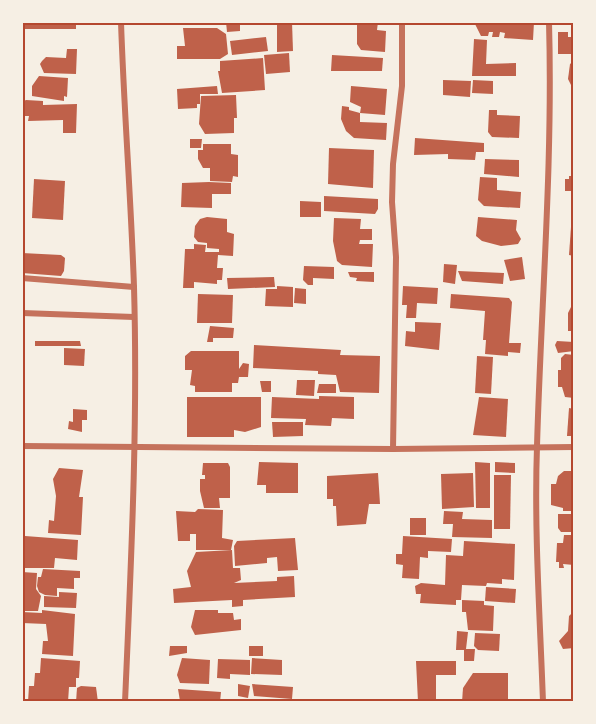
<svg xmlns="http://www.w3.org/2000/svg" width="596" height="724" font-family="'Exo 2',sans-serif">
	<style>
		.building { fill: #bf614a }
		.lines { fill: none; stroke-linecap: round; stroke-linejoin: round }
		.minor { stroke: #c5725c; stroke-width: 6 }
		.neatline { fill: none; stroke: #b5482f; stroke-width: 2 }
	</style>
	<rect width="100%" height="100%" fill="#f6efe4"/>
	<g class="building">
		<rect x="22" y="22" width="54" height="7"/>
		<path d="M226,22H240V31L227,32Z"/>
		<path d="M277,22H292L293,51L277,52Z"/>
		<path d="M357,22H378L377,30L386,31L385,52L361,50L357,44Z"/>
		<path d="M474,22H534L533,40L504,38L505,33L500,32L499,37H492L493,32H489L488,36H481Z"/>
		<path d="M183,28H217L226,34L228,54L220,59H177V46H185Z"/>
		<path d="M558,32H568V37H574V54H558Z"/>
		<path d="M266,37L268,51L232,55L230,41Z"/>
		<path d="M474,39L487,40L486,64L516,63V76H472Z"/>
		<path d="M67,49H77L76,74L44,73L40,64L42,61L46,57L66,58Z"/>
		<path d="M289,53L290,72L266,74L264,55Z"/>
		<path d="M332,55L383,58L382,71H331Z"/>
		<path d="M263,58L265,90L222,93L218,71H220V61Z"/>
		<path d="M574,61V91L568,79L570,64Z"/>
		<path d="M39,76L68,78L67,97L64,96V101L32,96V86Z"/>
		<path d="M443,80L471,81L470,97L443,95Z"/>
		<path d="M473,80L493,81V94L472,93Z"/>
		<path d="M217,86L218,94H200V104H197V108L178,109L177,89Z"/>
		<path d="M351,86L387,89L385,115L360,113L361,107L350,102Z"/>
		<path d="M236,95L237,118H234V133L205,134L199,124L201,96Z"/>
		<path d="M26,100L43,101V105L77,104L76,133H63V120L28,121L29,116H22V102Z"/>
		<path d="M342,106L349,107V110L360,113V122L387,123L386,140L354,138L346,131L341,119Z"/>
		<path d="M489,110H497V115L520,116L519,138L492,137L488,132Z"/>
		<path d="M415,138L484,143V152H476L475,160L448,159V154L414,155Z"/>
		<path d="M190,139H202L201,148H190Z"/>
		<path d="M203,144H231V154L238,155V177L233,176L232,182L210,181V168H203L198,159V150H203Z"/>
		<path d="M329,148L374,150L373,188L328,184Z"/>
		<path d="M485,159L519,160V177L484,174Z"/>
		<path d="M569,176H574V191H565V179H569Z"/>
		<path d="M480,177L497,178V190L521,192L520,208L484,206L478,200Z"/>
		<path d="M34,179L65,181L63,220L32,218Z"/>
		<path d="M209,182L231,183V194H212V208L181,207L182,183Z"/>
		<path d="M324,196L378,199V209L375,214L324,211Z"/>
		<path d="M300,201L321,202V217H300Z"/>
		<path d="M207,217L227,219V232L234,234L233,256L218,255L217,268H223L222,280H217V284L194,282V288H183L185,249H194V244L206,245L205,252H219V249L207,248V243L198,242L194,237L195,226L200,219Z"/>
		<path d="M478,217L517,220L516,230L521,239L518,244L501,246L482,241L476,236Z"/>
		<path d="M334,218L361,219L360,229H372V240H360L359,244H373L372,267L342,265L337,261L333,241Z"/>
		<path d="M571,227H574V256L569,255Z"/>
		<path d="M22,253L61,255L65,258L64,271L61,276L22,273Z"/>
		<path d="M522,257L525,279L510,281L504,260Z"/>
		<path d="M444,264L457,265L455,284L443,282Z"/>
		<path d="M304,266L334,267V279L313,278V285H308L303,280Z"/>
		<path d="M458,271L504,273L503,284L462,281Z"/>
		<path d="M348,272H374V282L356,281L357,278L350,277Z"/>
		<path d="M274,277L275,287L228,289L227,278Z"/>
		<path d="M277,286L293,287V307L265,306L266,289H277Z"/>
		<path d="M403,286L438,288L437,304L417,303L416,318H406L407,305H402Z"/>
		<path d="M295,288L306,289V304L294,303Z"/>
		<path d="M198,294L233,295L232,323H197Z"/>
		<path d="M451,294L509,298L512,302L509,343H521L520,353L508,352V356L485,354L486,340H483L485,311L450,308Z"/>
		<path d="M574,301V331H568V313Z"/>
		<path d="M415,322L441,323L439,350L405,346L406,331L415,332Z"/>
		<path d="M210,326L234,328L233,338H213V342H207Z"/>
		<path d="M35,341H80L81,346H35Z"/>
		<path d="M557,341L574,342V351L558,353L555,345Z"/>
		<path d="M254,345L341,350L340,355L380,356L379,393L340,392L336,375L318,374V371L253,368Z"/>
		<path d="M64,348L85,349L84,366L64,365Z"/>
		<path d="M191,351H239V369L243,363L249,364L248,377H239L238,383H232V392H195V386L190,385L192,370H185V356Z"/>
		<path d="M565,354L574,355V398L565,397L562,387H558V370H561V358Z"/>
		<path d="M477,356L493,357L491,394L475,393Z"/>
		<path d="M297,380H315L314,396L296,395Z"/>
		<path d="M260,381H271V392H262Z"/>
		<path d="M319,384H336V393H317Z"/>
		<path d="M319,396L354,397V419L332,418L331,426L305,425L306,419L271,418L272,397L319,399Z"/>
		<path d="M187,397H261V427L245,432L234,430V437H187Z"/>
		<path d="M479,397L508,399L506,437L473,435Z"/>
		<path d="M569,408L574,409V436H567Z"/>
		<path d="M73,409L87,410V420H82V432L68,429L69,421L73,422Z"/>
		<path d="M272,422H303V436L273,437Z"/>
		<path d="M259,462L298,463V493H266V485H257Z"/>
		<path d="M475,462L490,463V508H476Z"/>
		<path d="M495,462L515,463V473L495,472Z"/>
		<path d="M203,463H228L230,467V498H219L220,508H204L200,491V479H205V475H202Z"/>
		<path d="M59,468L83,470L79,497H83L81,535L48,533L49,520L54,521L56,496L53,479Z"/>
		<path d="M564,471H574V511H563V508L551,505V484H556L558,476Z"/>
		<path d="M378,473L380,504H369L366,524L337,526L336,506H333V499H327V476Z"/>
		<path d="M473,473L474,507L442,509L441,474Z"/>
		<path d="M494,475H511L510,529H494Z"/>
		<path d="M198,509L223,510L222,538L233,540L231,550H196V534H190V541H178L176,511L195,512Z"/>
		<path d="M444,511L463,512L462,519L492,520V538L452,537L453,524H443Z"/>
		<path d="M558,514H574V532H561L558,528Z"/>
		<rect x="410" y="518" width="16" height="17"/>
		<path d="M564,535H574V565L563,564L564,568H559V562H556L557,543H563Z"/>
		<path d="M25,536L78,540L77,560L55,558L54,568H23L22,539Z"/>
		<path d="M403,536L452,539L451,552L428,551V558L420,557L419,579L402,578L403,565L396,564V554H402Z"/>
		<path d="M295,538L298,570L278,571L277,557L267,558V563L235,566L234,546L237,541Z"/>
		<path d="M464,541L515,544L514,580L502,579V584L487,583L486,586L462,585L461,600H456V605L420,603L421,594H416L415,586L421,583L445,585L446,555L463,556Z"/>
		<path d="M232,550L233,568H240L241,580L234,583L277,581V577L294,576L295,597L243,600V606L232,607V600L174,603L173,589L191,587L187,571L196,552Z"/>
		<path d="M43,569L80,571V578H74V589L57,588V596L45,595L39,592L37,586L38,577H41Z"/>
		<path d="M22,572L37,573L36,589L41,596L38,611H22Z"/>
		<path d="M486,587L516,589L515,603L485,601Z"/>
		<path d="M59,592L77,593L76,608L44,607V596L59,597Z"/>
		<path d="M462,600L484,601V605L494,606L493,631L468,630L466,612H462Z"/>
		<path d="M42,610L75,614L73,656L42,654L43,641H48L46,624L22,623V612L42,613Z"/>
		<path d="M195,610H218V613H233L234,620L241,619V630L195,635L191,627Z"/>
		<path d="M574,611V648L563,649L559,641L568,631L569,616Z"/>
		<path d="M457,631L468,632L466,649H475L474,661H464V650H456Z"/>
		<path d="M475,633L500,634L499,651L478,650L474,646Z"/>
		<path d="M170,646H187V653L169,656Z"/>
		<rect x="249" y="646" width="14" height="10"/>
		<path d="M41,658L80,661L79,678H76V687H69L68,702H28L29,686H34L35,673H40Z"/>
		<path d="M182,658L210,660L209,684L180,683L177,675Z"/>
		<path d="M252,658L282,660V675L251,674Z"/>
		<path d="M218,659L250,660V675L230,674V679L217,678Z"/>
		<path d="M416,661H456V675H436V702H418Z"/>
		<path d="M473,673H508V702H462L463,688Z"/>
		<path d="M238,684L250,686L248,698L238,696Z"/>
		<path d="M252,684L293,687L292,699L254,696Z"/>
		<path d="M81,686L96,687L98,702H76L77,688Z"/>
		<path d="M178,689L221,692L220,702L180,701Z"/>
	</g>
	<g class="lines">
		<g class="minor">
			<path d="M121,22C124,111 131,199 134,287C138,425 131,564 125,702"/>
			<path d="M22,278L134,287"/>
			<path d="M22,313L134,317"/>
			<path d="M22,446L393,449L574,447"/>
			<path d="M393,449L396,257L392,202L393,164L402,86V22"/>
			<path d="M543,702C540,617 534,531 537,446C541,305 553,164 549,22"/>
		</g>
	</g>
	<rect width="596" height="724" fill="none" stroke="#f6efe4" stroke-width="48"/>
	<rect x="24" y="24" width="548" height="676" class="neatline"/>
</svg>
